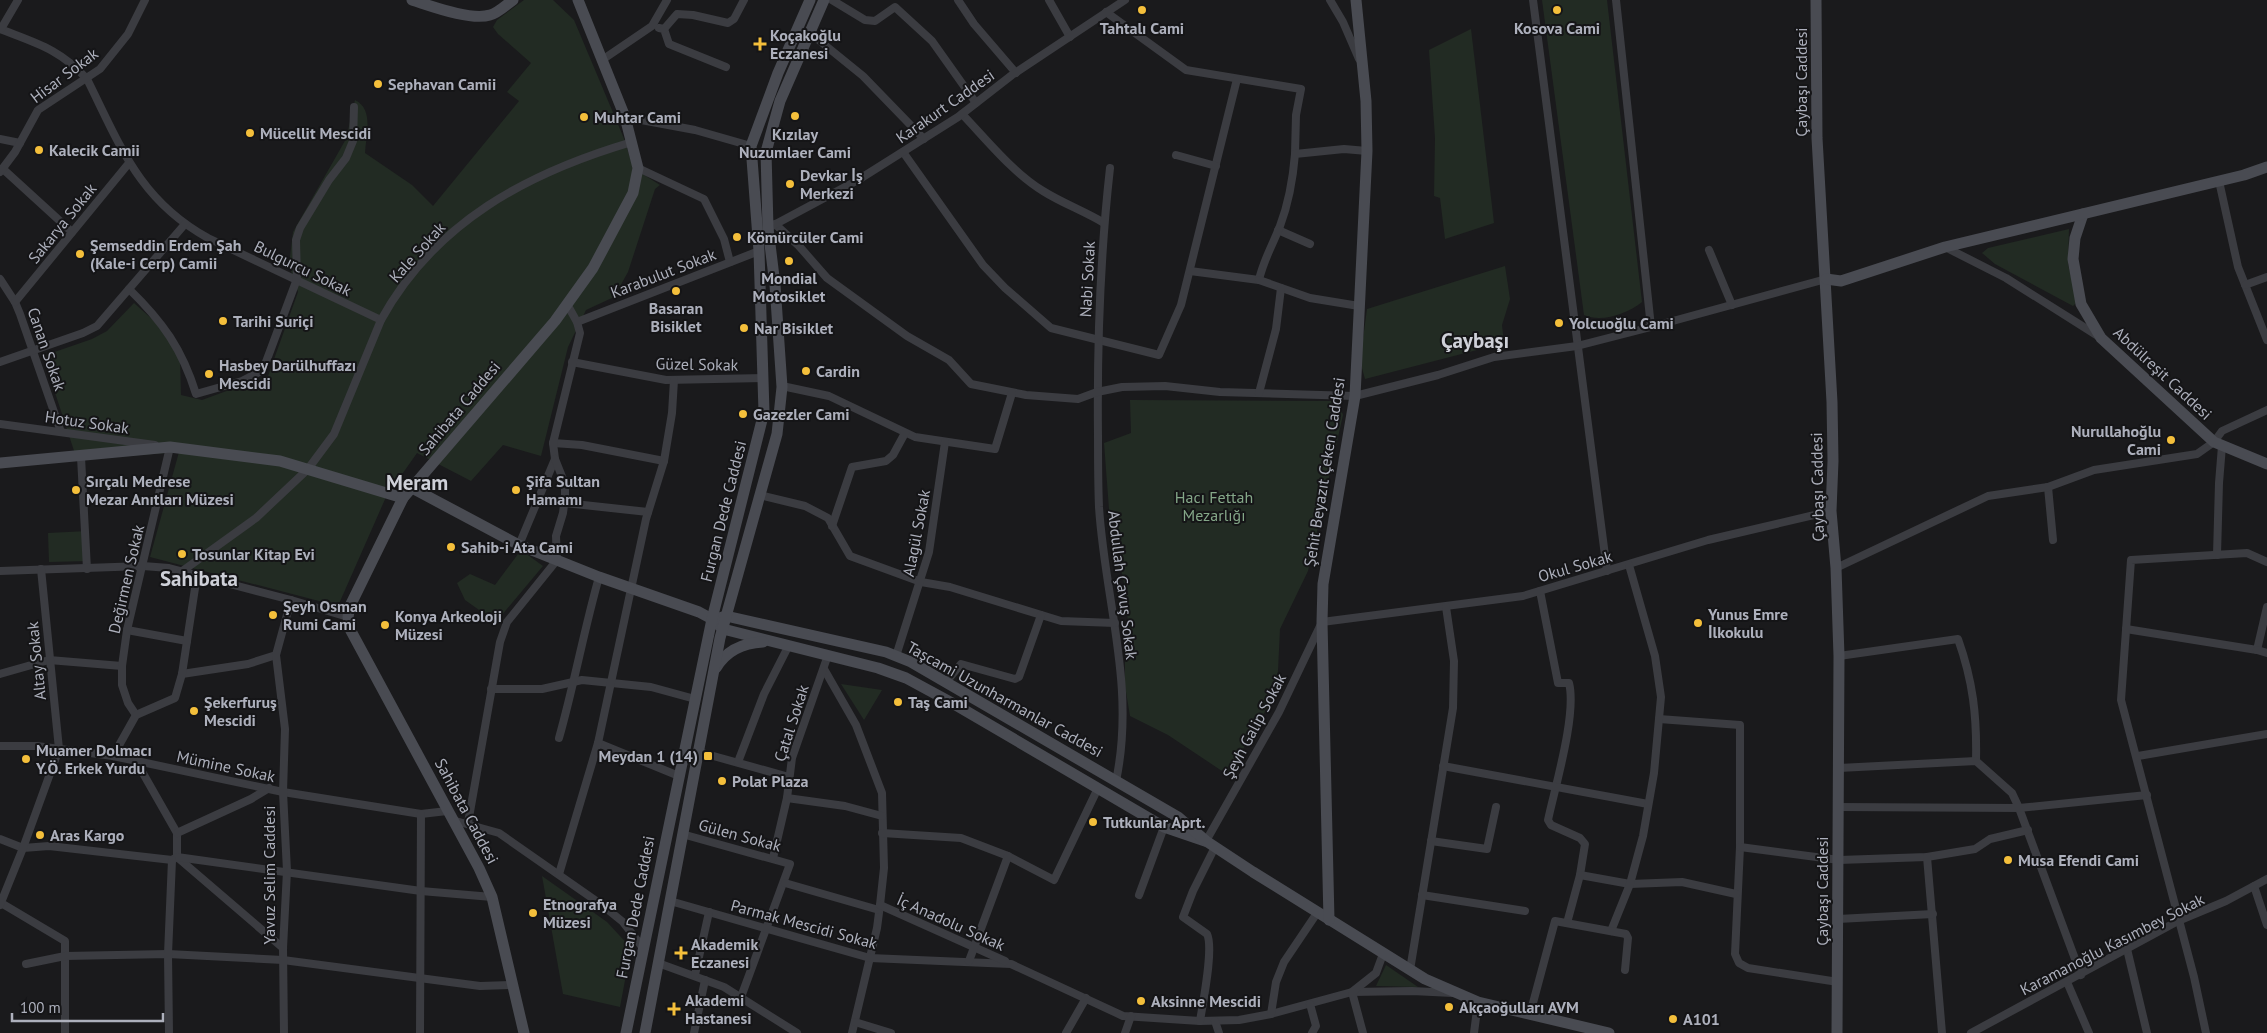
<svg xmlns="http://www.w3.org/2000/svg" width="2267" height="1033" font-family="'PT Sans',sans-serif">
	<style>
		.green { fill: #222b23 }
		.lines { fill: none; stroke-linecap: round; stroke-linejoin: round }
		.street { stroke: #3b3c41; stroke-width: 8 }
		.secondary { stroke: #494b52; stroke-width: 11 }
		.poi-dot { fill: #f4bf3b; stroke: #151517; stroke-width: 2 }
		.labels { text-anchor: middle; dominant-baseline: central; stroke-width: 4; stroke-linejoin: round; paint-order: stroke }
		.poi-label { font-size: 16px; font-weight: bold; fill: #adb0bc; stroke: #151517; text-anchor: start }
		.street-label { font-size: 16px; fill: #adb0bc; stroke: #151517 }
		.park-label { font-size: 16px; fill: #84a788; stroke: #151517 }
		.district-label { font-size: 21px; font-weight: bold; fill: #ced0d8; stroke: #151517 }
	</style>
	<rect width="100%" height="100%" fill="#1a1a1c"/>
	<g class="green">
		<path d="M524,0H553L574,20L625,141L633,168L660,185L655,189L628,272L614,297L586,310L568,347L541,456L503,445L471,481L417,453L386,497L338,606L150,557L179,452L77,460L43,356L92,339L107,331L134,303L162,328L180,358L181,395L202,400L268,376L298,292L289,265L293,232L346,139L355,100C374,109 366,135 365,153L412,185L433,206L519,101L507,92L531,63L498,34L493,27L497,20Z"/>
		<path d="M1542,0H1607L1642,302C1627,314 1601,323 1584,315Z"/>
		<path d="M1471,29L1494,223L1445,239L1440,198L1434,196L1435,138L1429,50Z"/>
		<path d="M2069,229L2068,264L2077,302L2073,306L1995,264L1982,253L1988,248Z"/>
		<path d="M1505,266L1510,299L1502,325L1504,343L1365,379L1360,361L1367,309Z"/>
		<path d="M1130,400L1338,401L1343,415L1308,571L1280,629L1277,691L1228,775L1168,735L1130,716L1125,686V644L1129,634L1125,587L1110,522L1104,443L1131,433Z"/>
		<path d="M88,531L89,561L49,562L48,533Z"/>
		<path d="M521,550L543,566L496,622L465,600L457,583L470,574L495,585Z"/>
		<path d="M841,684L882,690L864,720Z"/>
		<path d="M542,876L607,922L631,948L620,1007L563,994Z"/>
		<path d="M1386,965L1418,987L1376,986Z"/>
	</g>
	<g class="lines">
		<g class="street">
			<path d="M832,0L865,20L875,21L895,7L932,41L976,103"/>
			<path d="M958,0L974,24L1016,73"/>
			<path d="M1049,0L1070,37"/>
			<path d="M1330,0L1343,22L1359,59"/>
			<path d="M1533,0L1607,571"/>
			<path d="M1616,0L1651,327"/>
			<path d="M1106,12L1186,70L1301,89L1296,115L1295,154"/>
			<path d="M659,28L664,29L669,44L726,67"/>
			<path d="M0,29C36,43 60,49 87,79C120,145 139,200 208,238L381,320"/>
			<path d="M1,29L18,0"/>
			<path d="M664,29L677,14L693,15L728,23L734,19L744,0"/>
			<path d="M810,33L863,76L924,139"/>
			<path d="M602,60L652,26L667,0"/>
			<path d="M962,114C986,139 1013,173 1043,191C1062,203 1084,211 1104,223"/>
			<path d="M625,117L695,130L751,146"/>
			<path d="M0,139L20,143"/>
			<path d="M903,152L983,265L1005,288L1051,328L1159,355L1181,305L1237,79"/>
			<path d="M1176,155L1216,166"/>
			<path d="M638,168L704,199L724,239L730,262"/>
			<path d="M1110,168C1100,257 1097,345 1098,435C1098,459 1098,483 1099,507C1105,601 1136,686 1116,781"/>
			<path d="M3,169L72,232"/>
			<path d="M0,172L15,152L38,110L100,69L128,34L145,0"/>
			<path d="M2219,181L2238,267L2267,340"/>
			<path d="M775,224L799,246L827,278L907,336L949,360L971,384L1026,395L1078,399L1097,392L1122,387L1165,386L1220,392L1355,396L1438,375L1494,357L1577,346L1651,327L1826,279"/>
			<path d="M772,226L858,180L958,117L1012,75L1125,0"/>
			<path d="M1278,230L1310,244"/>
			<path d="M1945,247L2006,278L2098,336"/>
			<path d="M1709,250L1732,305"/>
			<path d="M1190,271L1259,280C1263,261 1273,244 1280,226C1289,202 1293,179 1295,154L1344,149L1367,151"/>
			<path d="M0,279L15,302L20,314L61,432"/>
			<path d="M1259,280L1310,298L1359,306"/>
			<path d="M2245,285L2267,277"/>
			<path d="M129,289C163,322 182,349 196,394L242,381L263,370L297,279L296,240L300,228L329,180L346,158L353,141L354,107"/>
			<path d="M15,302L129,163"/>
			<path d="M577,322L759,251"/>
			<path d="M0,362L83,333L97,326L185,224"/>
			<path d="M572,362L666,380L764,378"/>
			<path d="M782,386L829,396L915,437L995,449L1012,393"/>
			<path d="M1259,393L1276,329L1281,288"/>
			<path d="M0,424L155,445"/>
			<path d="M553,443L582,445L664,461"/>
			<path d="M81,457L87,569"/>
			<path d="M2048,487L2053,540"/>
			<path d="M759,495L805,506L828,518L850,556L921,582L950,587L1061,621L1115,623"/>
			<path d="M565,503L648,512"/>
			<path d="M832,526L852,467L886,461L893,455L905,433"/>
			<path d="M519,545L555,459L553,443L580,333L577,322L567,304"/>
			<path d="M2217,555L2219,483L2222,446"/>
			<path d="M1836,568L1988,496L2048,487L2094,470L2197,454L2214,442L2222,431L2267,410"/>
			<path d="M0,571L143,566L169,568L291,600L348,617"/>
			<path d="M181,572L256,518L308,469L334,434L381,320C435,222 527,173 632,142"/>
			<path d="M1540,591L1558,683H1569C1577,714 1555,787 1548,820L1551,825L1580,838L1585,844L1580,875"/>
			<path d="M2126,629L2257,650L2267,607"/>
			<path d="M127,630L187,641"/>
			<path d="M2257,650L2267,653"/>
			<path d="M896,656L929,552L945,442"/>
			<path d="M1839,656L1958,639C1973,681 1977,716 1976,761"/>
			<path d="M824,669L856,725L882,793L884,868L880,905L877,928L852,1033"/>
			<path d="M0,674L49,660L122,666"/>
			<path d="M182,674L248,664L276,655"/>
			<path d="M947,681L961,664L1015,679L1019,677L1041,615"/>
			<path d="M491,689H542L582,680L651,687L695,699"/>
			<path d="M136,715L128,703L122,685V666L127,630L170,447L167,446"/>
			<path d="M1659,719L1740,725V847L1735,954L1739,963L1748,968L1838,982"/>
			<path d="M559,738C574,685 584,630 599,577"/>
			<path d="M598,743L679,776"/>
			<path d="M0,746H37L113,756L283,792L421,814L447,811"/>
			<path d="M699,752L789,777"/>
			<path d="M113,756L136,715L175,698L182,674L197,575"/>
			<path d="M2138,756L2267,734"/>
			<path d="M136,761L177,833V857L283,948"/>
			<path d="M738,762L764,694L789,645"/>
			<path d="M1443,766L1648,804"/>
			<path d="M1839,768L1976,761L2012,793L2019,808L2081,975"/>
			<path d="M787,798L845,806L882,816"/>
			<path d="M1838,807L2019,808L2147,795"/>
			<path d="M452,820L499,833L602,905L623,922L643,948"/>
			<path d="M468,823L500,642L507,622L557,560L556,536L563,513L565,497V484L555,459"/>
			<path d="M177,833L251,799L269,788"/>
			<path d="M882,833L961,838L1008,856L1054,880L1098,788"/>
			<path d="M682,834L790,864L741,997"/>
			<path d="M0,839L23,848L49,846L172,860L177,857L421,891L492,897"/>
			<path d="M1206,841L1279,712L1322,622L1523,596L1708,540L1831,511"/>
			<path d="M1431,841L1487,849L1496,807"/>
			<path d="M1740,847L1839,860L1927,857L1975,849L1990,839L2028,830"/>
			<path d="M1927,857L1942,1033"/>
			<path d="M773,858L787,798L792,758L828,655"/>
			<path d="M559,874L598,743L646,519L664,461L672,413L674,380"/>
			<path d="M785,883L879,910"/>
			<path d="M2254,886L2267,925"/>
			<path d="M1139,895L1164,827"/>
			<path d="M1422,895L1525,911"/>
			<path d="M670,901L870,958L1011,964L1123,1016L1200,1021L1239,1020L1271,1014L1352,992L1412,991L1453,993"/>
			<path d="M1,903L65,941V1033"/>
			<path d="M0,905L23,848L59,749L41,569"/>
			<path d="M880,905L1005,961"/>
			<path d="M1838,919L1933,914"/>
			<path d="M1567,923L1580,875L1630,884L1682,882L1736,894"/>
			<path d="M1611,931L1630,884L1643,836L1654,773L1661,697L1655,656L1629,565"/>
			<path d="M2127,949L2147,1033"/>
			<path d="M969,961L1008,856"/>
			<path d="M658,963L724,987L797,1033"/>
			<path d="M26,964L65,956L168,954L283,960L480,986L513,985"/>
			<path d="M1410,970L1453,708L1454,661L1446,607"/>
			<path d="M695,975L709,912"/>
			<path d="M2067,982L2089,1033"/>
			<path d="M1310,1004L1316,1026L1312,1033"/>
			<path d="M1271,1014L1276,982L1284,962L1317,913"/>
			<path d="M1530,1014L1555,921L1626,934L1628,938L1625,970"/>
			<path d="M1200,1021C1203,1002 1214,948 1207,934L1183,917L1193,891L1215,847"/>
			<path d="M1215,1021L1219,1033"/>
			<path d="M855,1022L891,1033"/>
			<path d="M169,1033L168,954L172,860"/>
			<path d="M284,1033L283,948L287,871L283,792L285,729L276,655L291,600"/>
			<path d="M420,1033L421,814"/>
			<path d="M694,1033L705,980"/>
			<path d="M1066,1033L1086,998"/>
			<path d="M1125,1033L1131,1016"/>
			<path d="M1363,1033L1352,992L1376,973L1383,954"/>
			<path d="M1474,1033L1478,1002"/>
			<path d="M1971,1033L2178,921L2226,901L2267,879"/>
			<path d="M2206,1033L2194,977L2121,700L2131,560L2247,553L2267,562"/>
		</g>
		<g class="secondary">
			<path d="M412,0C431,6 471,21 490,15C498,13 506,5 513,0"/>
			<path d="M1816,0L1817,138L1832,402L1833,461L1831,511L1836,568L1839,656L1837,1033"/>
			<path d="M2083,214L2075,238L2073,259L2081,304L2101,338L2214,442L2267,464"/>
			<path d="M1826,279L1841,281L1945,247L2244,175L2267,167"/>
			<path d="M0,463L170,447L280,461L403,498"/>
			<path d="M412,488L519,545L599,577L699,612L712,619L723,629L878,668L906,678L954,704L1164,827L1205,841"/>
			<path d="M719,618L726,616L886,652L911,662L1178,817L1206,841L1253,872L1425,979L1478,1002L1609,1033"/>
			<path d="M716,668C726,651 743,643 763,642"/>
			<path d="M1329,920L1322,622L1323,584L1355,396L1367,151L1366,101L1356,0"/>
			<path d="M524,1033L492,897L479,868L351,631L348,617L350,606L403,498L555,321L593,268L633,193L638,168L625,117L578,0"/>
			<path d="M626,1033L712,619L764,412L759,251L751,146L778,73L810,0"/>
			<path d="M645,1033L720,638L777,434L782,387L775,285L768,228L766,152L780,101L824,0"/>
		</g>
	</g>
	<g class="poi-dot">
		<circle cx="1142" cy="10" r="5"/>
		<circle cx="1557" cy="10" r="5"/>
		<path d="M757.5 36.5h5v5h5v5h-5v5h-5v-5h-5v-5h5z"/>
		<circle cx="378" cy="84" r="5"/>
		<circle cx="795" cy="116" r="5"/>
		<circle cx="584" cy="117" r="5"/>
		<circle cx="250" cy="133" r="5"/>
		<circle cx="39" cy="150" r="5"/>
		<circle cx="790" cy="184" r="5"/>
		<circle cx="737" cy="237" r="5"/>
		<circle cx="80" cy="254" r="5"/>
		<circle cx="789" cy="261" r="5"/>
		<circle cx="676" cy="291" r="5"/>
		<circle cx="223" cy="321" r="5"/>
		<circle cx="1559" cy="323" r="5"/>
		<circle cx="744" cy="328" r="5"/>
		<circle cx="806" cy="371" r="5"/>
		<circle cx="209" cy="374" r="5"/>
		<circle cx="743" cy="414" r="5"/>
		<circle cx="2171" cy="440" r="5"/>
		<circle cx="76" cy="490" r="5"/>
		<circle cx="516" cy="490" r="5"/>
		<circle cx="451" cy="547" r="5"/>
		<circle cx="182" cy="554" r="5"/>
		<circle cx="273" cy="615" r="5"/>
		<circle cx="1698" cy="623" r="5"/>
		<circle cx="385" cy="625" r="5"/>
		<circle cx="898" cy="702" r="5"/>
		<circle cx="194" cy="711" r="5"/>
		<rect x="703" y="751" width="10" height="10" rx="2.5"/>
		<circle cx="26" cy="759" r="5"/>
		<circle cx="722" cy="781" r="5"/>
		<circle cx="1093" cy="822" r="5"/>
		<circle cx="40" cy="835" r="5"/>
		<circle cx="2008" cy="860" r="5"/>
		<circle cx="533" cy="913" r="5"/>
		<path d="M678.5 945.5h5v5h5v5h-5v5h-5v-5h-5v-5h5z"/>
		<circle cx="1141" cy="1001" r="5"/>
		<circle cx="1449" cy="1007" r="5"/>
		<path d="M671.5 1001.5h5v5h5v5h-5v5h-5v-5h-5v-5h5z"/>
		<circle cx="1673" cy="1019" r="5"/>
	</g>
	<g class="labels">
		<g class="poi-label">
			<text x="1142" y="28" text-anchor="middle">Tahtalı Cami</text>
			<text x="1557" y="28" text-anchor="middle">Kosova Cami</text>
			<text x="770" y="35">Koçakoğlu<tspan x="770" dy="18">Eczanesi</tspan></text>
			<text x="388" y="84">Sephavan Camii</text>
			<text x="594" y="117">Muhtar Cami</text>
			<text x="260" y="133">Mücellit Mescidi</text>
			<text x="795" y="134" text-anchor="middle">Kızılay<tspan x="795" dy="18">Nuzumlaer Cami</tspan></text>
			<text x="49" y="150">Kalecik Camii</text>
			<text x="800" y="175">Devkar İş<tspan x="800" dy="18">Merkezi</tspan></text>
			<text x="747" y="237">Kömürcüler Cami</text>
			<text x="90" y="245">Şemseddin Erdem Şah<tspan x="90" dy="18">(Kale-i Cerp) Camii</tspan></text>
			<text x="789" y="278" text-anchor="middle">Mondial<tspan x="789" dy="18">Motosiklet</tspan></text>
			<text x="676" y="308" text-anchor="middle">Basaran<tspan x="676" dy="18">Bisiklet</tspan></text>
			<text x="233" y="321">Tarihi Suriçi</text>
			<text x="1569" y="323">Yolcuoğlu Cami</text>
			<text x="754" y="328">Nar Bisiklet</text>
			<text x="219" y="365">Hasbey Darülhuffazı<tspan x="219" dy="18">Mescidi</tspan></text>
			<text x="816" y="371">Cardin</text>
			<text x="753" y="414">Gazezler Cami</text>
			<text x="2161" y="431" text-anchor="end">Nurullahoğlu<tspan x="2161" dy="18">Cami</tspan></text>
			<text x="86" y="481">Sırçalı Medrese<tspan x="86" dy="18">Mezar Anıtları Müzesi</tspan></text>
			<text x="526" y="481">Şifa Sultan<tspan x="526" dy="18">Hamamı</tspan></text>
			<text x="461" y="547">Sahib-i Ata Cami</text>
			<text x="192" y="554">Tosunlar Kitap Evi</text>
			<text x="283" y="606">Şeyh Osman<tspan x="283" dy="18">Rumi Cami</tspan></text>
			<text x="1708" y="614">Yunus Emre<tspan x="1708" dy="18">İlkokulu</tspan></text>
			<text x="395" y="616">Konya Arkeoloji<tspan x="395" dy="18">Müzesi</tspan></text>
			<text x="204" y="702">Şekerfuruş<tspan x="204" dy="18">Mescidi</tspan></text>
			<text x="908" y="702">Taş Cami</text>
			<text x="36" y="750">Muamer Dolmacı<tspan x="36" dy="18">Y.Ö. Erkek Yurdu</tspan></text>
			<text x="698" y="756" text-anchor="end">Meydan 1 (14)</text>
			<text x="732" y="781">Polat Plaza</text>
			<text x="1103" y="822">Tutkunlar Aprt.</text>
			<text x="50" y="835">Aras Kargo</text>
			<text x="2018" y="860">Musa Efendi Cami</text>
			<text x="543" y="904">Etnografya<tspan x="543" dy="18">Müzesi</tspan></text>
			<text x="691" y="944">Akademik<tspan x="691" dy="18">Eczanesi</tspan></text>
			<text x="685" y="1000">Akademi<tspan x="685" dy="18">Hastanesi</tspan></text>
			<text x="1151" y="1001">Aksinne Mescidi</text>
			<text x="1459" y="1007">Akçaoğulları AVM</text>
			<text x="1683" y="1019">A101</text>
		</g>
		<g class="street-label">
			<text transform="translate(64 75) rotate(-37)">Hisar Sokak</text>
			<text transform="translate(1801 82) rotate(-90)">Çaybaşı Caddesi</text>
			<text transform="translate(945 106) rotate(-35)">Karakurt Caddesi</text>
			<text transform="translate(62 223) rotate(-51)">Sakarya Sokak</text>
			<text transform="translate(417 252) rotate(-48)">Kale Sokak</text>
			<text transform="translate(303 268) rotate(26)">Bulgurcu Sokak</text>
			<text transform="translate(663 273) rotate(-21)">Karabulut Sokak</text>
			<text transform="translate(1087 279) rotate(-87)">Nabi Sokak</text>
			<text transform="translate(47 349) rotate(71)">Canan Sokak</text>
			<text transform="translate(697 364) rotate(1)">Güzel Sokak</text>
			<text transform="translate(2163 373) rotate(43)">Abdülreşit Caddesi</text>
			<text transform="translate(459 408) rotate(-50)">Sahibata Caddesi</text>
			<text transform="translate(87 422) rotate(8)">Hotuz Sokak</text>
			<text transform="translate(1324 472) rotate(-81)">Şehit Beyazıt Çeken Caddesi</text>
			<text transform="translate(1817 487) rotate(-91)">Çaybaşı Caddesi</text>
			<text transform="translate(723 511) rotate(-76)">Furgan Dede Caddesi</text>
			<text transform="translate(916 533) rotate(-79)">Alagül Sokak</text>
			<text transform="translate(1575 566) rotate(-16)">Okul Sokak</text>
			<text transform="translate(126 579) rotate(-77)">Değirmen Sokak</text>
			<text transform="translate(1123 585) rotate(83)">Abdullah Çavuş Sokak</text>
			<text transform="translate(36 661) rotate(-96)">Altay Sokak</text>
			<text transform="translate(1005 699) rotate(29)">Taşcami Uzunharmanlar Caddesi</text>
			<text transform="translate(791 723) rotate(-72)">Çatal Sokak</text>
			<text transform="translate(1254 726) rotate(-62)">Şeyh Galip Sokak</text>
			<text transform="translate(226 766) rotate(12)">Mümine Sokak</text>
			<text transform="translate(467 811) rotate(62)">Sahibata Caddesi</text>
			<text transform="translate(740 835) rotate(15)">Gülen Sokak</text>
			<text transform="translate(269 875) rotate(-90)">Yavuz Selim Caddesi</text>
			<text transform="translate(1822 891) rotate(-90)">Çaybaşı Caddesi</text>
			<text transform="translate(635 907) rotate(-79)">Furgan Dede Caddesi</text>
			<text transform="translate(951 922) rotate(24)">İç Anadolu Sokak</text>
			<text transform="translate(804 924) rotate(15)">Parmak Mescidi Sokak</text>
			<text transform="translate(2112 944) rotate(-27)">Karamanoğlu Kasımbey Sokak</text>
		</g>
		<g class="park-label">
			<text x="1214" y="497">Hacı Fettah<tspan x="1214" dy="18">Mezarlığı</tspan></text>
		</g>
		<g class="district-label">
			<text x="1475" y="340">Çaybaşı</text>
			<text x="417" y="482">Meram</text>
			<text x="199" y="578">Sahibata</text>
		</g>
	</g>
	<path d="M12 1013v8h151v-8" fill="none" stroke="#adb0bc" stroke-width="2.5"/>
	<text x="20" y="1013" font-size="15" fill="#adb0bc" stroke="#151517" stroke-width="4" paint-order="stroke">100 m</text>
</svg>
